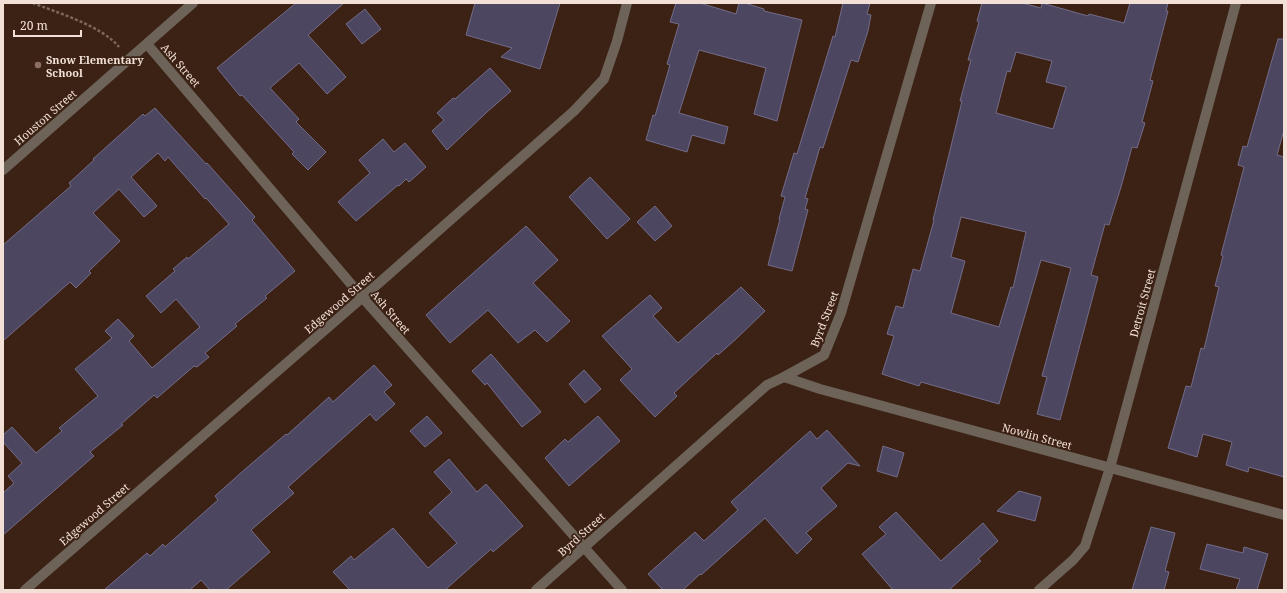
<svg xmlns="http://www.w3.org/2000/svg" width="1287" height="593" font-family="'Noto Serif',serif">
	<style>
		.building { fill: #4d4661; stroke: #736c89; fill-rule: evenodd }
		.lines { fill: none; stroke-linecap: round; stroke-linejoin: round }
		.path { stroke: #7d665a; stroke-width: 2.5; stroke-dasharray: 3 2; stroke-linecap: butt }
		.minor { stroke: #6d6358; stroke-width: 10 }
		.education-dot { fill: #8d6e63; stroke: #3c2215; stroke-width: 1.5 }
		.labels { text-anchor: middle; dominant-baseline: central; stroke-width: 3.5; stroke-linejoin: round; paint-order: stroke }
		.poi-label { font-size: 11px; font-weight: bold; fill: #f2e0d7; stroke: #3c2215; text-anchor: start }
		.street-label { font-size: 11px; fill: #f2e0d7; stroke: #3c2215 }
	</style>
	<rect width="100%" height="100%" fill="#3c2215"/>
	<g class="building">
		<path d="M296,3H344L308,35L346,77L327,94L299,63L270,88L299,119L296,122L326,152L308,170L292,154L294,152L242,95L240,96L217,68Z"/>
		<path d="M475,3H560L540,69L501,57L512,48L466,35Z"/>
		<path d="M676,3H700L736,14L739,3H745L764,9V11L802,20L777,121L754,114L766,68L699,50L679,113L728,127L724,144L692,135L687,152L646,140L653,115L655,116L670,65L667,64L679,24L670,22Z"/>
		<path d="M843,3H870L867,14L871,15L868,31L858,62L851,60L823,148L820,147L805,198L808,199L805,209L808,210L792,271L768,265L780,219H779L785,197L781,196L794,153L797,154L833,36L835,37Z"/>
		<path d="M982,3H1022L1041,8L1042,3L1088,16L1089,14L1124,23L1130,3H1168L1166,11H1168L1150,80L1153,81L1142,122L1145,123L1137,148L1132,147L1121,187L1109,225L1105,224L1091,275L1098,277L1060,420L1037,414L1047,377L1042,376L1071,268L1041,260L999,404L921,382L919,386L882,374L894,336L887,334L896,306L903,308L913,269L920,271L934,220H933L962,101H960L971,60H968L979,22L977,21ZM1016,52L1052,61L1046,82L1066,87L1053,129L996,113L1007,71L1010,72ZM961,217L1026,232L1013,288L1011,287L999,327L951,313L965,261L951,257Z"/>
		<path d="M365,9L381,29L362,44L346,24Z"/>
		<path d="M1278,39H1284V130L1277,155L1284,157V477L1249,467L1248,472L1226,465L1232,442L1203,434L1197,457L1168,448L1186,386L1191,387L1201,348L1204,349L1219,287L1215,286L1223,256L1221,255L1244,167L1238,165L1243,146L1247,147Z"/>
		<path d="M490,68L511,91L487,112L447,150L432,131L444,120L437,113L453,98L455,99Z"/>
		<path d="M155,108L206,164L207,163L255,217L252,220L295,271L265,296L267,298L235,324L237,326L205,353L209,357L197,367L194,366L157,398L154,395L121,424L123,425L90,452L94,456L3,535V493L14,483L8,476L22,463L3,442V435L12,427L36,453L62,431L59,428L98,396L75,369L112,338L105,331L118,319L134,336L129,341L152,368L200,327L176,299L161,313L146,296L175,271L173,269L187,257L188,259L229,224L206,198L205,199L168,157L165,161L158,153L131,177L157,206L144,217L119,189L93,213L120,241L89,271L91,273L76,288L70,282L3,341V245L71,186L69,183L94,160L93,159L143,114L145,116Z"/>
		<path d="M383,139L394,152L405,143L426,167L409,182L406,179L399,186L398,185L356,221L338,202L370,173L359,160Z"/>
		<path d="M590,177L630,219L607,239L569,197Z"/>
		<path d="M655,206L672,226L655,241L637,222Z"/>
		<path d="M526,226L558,260L533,283L570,321L547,342L535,330L518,343L488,310L450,343L426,315Z"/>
		<path d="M741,287L765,311L736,339L718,355L717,353L674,393L677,396L655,417L620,380L632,369L602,336L650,295L662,308L653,316L678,343Z"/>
		<path d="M491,354L541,412L522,427L487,383L485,385L472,371Z"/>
		<path d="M374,365L392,385L384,392L395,404L376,421L370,414L288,487L294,493L251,530L270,552L226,590H210L201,580L190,590H104L147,553L150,556L163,544L165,547L218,500L215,496L243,471L286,434L287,435L329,397L333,402Z"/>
		<path d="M584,370L601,389L585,403L569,384Z"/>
		<path d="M427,416L442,433L425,447L410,431Z"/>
		<path d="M598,416L620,441L569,486L545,458L565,439L568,442Z"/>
		<path d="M827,430L860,466L848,463L821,488L837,506L806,533L812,539L797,554L765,518L701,575L700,574L683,590H663L648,574L695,532L704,541L738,510L731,502L810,431L817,439Z"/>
		<path d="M883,446L904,453L897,477L877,471Z"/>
		<path d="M449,459L477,492L486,484L523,526L493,552L491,549L445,590H350L333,572L351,556L354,560L393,528L428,568L457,543L429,513L452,492L434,472Z"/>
		<path d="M1019,491L1041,497L1035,521L997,511Z"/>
		<path d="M896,512L941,561L983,523L998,541L978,559L981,561L949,590H893L862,554L886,534L879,527Z"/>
		<path d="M1151,527L1175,533L1165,571L1169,572L1164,590H1132Z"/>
		<path d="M1207,544L1243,553L1244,547L1268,554L1257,590H1236L1240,579L1200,569Z"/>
	</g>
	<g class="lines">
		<path class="path" d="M33,3C58,13 102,26 119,47"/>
		<g class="minor">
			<path d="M147,44L362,297L622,590"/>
			<path d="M3,170L193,3"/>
			<path d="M784,377L820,389L1284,515"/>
			<path d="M25,590L379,283L574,111L604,79L617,41L627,3"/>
			<path d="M536,590L767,385L784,377L824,355L841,313L931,3"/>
			<path d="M1039,590L1073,560L1085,546L1110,468L1236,3"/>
		</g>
	</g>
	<circle class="education-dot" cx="38" cy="65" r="4"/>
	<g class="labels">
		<g class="poi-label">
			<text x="46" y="59">Snow Elementary<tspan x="46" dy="13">School</tspan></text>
		</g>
		<g class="street-label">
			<text transform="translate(181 65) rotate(49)">Ash Street</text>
			<text transform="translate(45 117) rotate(-41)">Houston Street</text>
			<text transform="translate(339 302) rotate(-41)">Edgewood Street</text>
			<text transform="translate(1142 303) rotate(-75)">Detroit Street</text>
			<text transform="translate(391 312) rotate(49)">Ash Street</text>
			<text transform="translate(824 319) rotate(-69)">Byrd Street</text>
			<text transform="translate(1037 436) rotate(15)">Nowlin Street</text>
			<text transform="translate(94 514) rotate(-41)">Edgewood Street</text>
			<text transform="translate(581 534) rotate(-42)">Byrd Street</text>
		</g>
	</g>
	<rect width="1287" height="593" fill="none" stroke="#f2e0d7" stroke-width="8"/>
	<path d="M14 30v6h67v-6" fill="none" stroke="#f2e0d7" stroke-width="2"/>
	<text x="20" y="30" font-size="12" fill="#f2e0d7" stroke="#3c2215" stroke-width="3" paint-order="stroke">20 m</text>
</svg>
